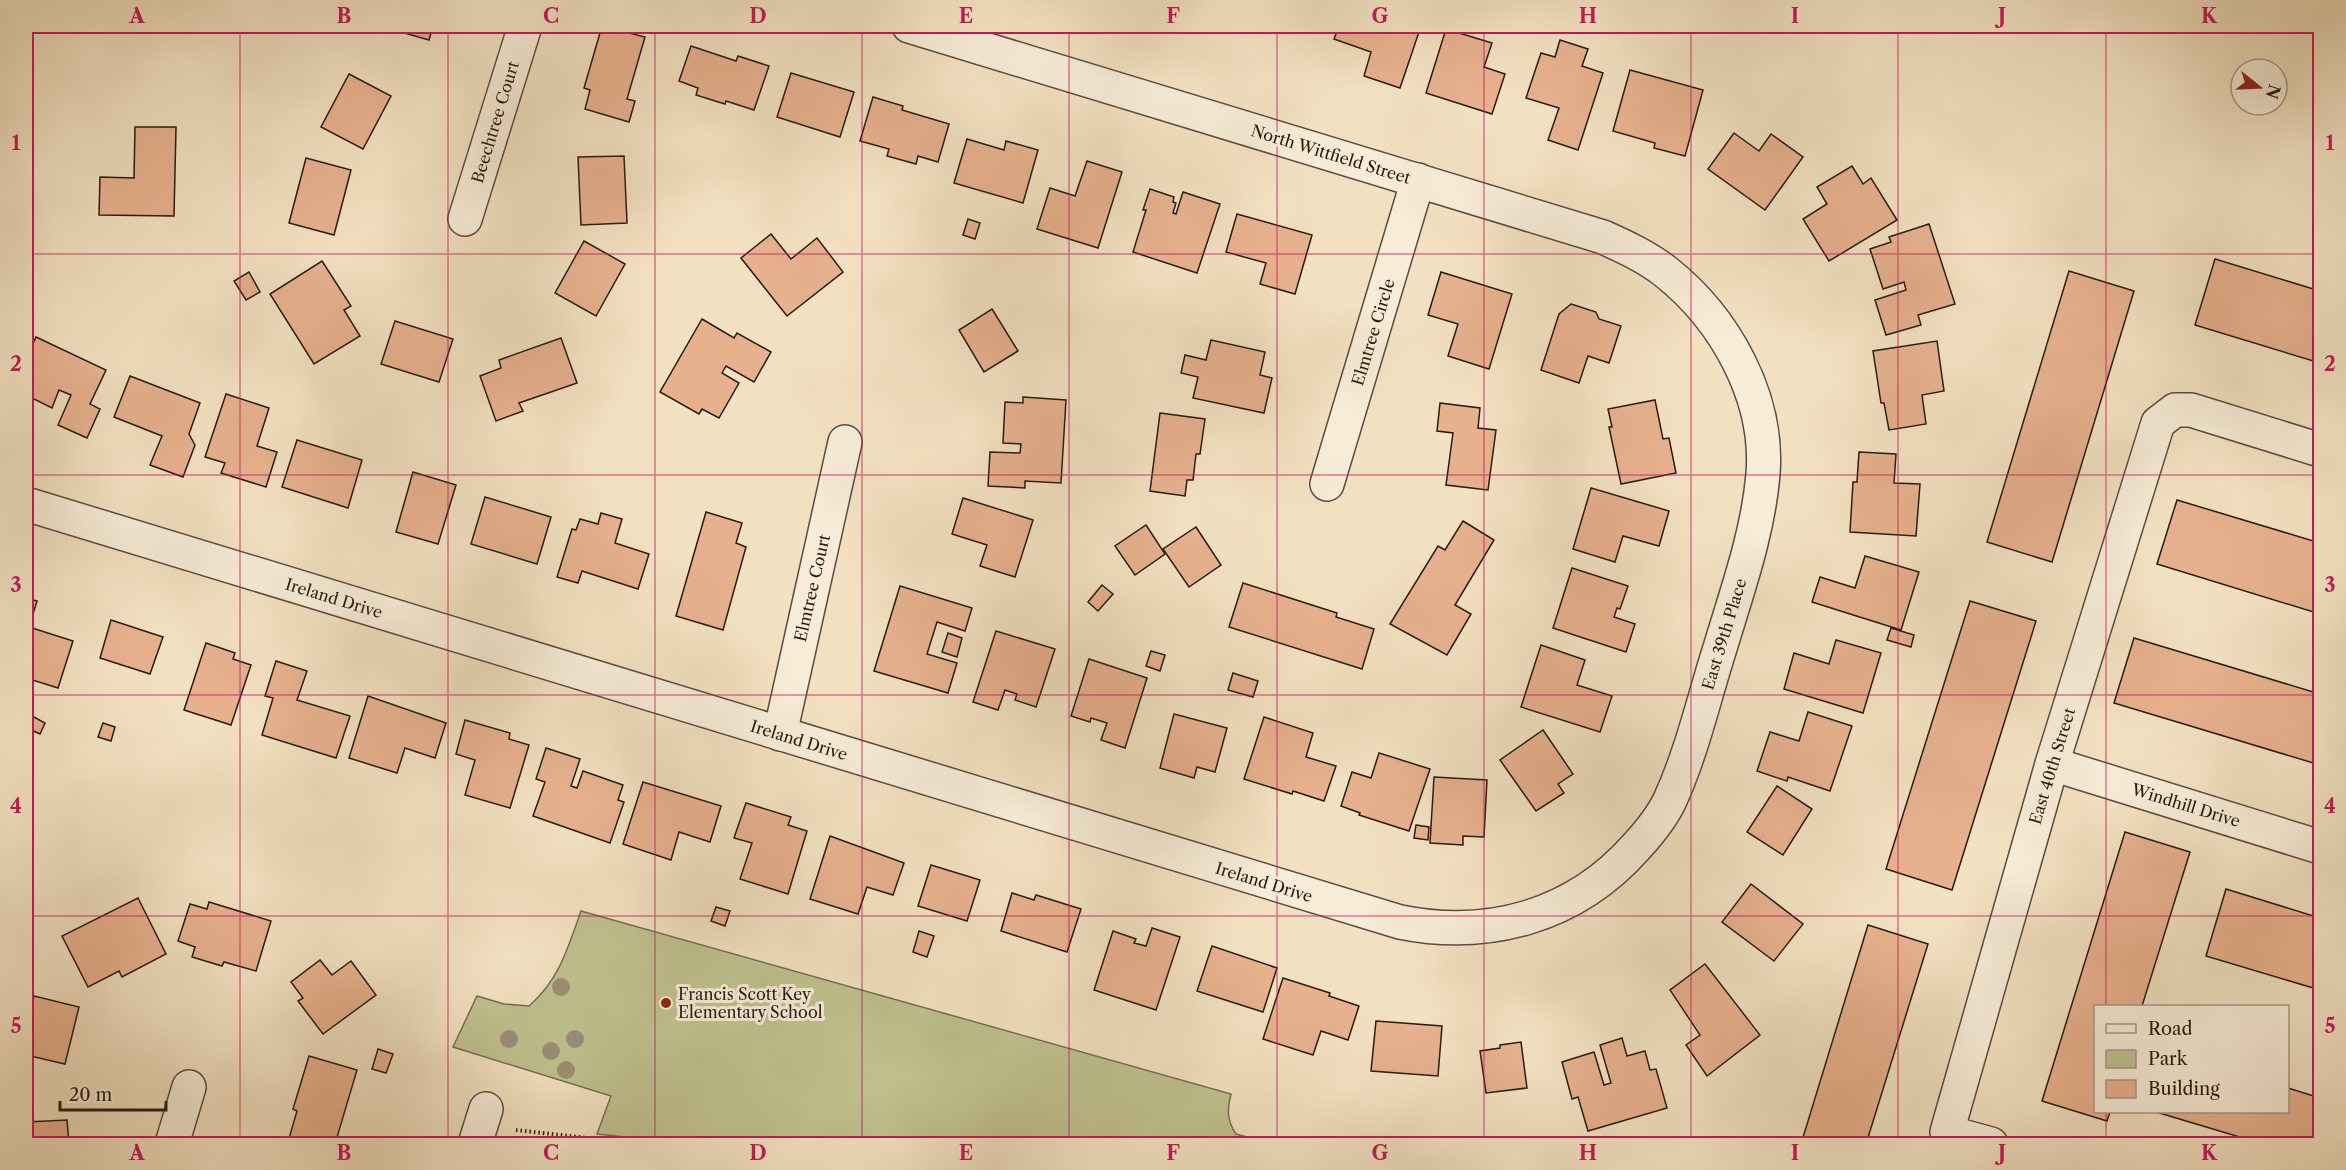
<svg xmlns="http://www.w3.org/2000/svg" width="2346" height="1170" font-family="'Libre Caslon Text',serif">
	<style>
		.green { fill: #bfc18f; stroke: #746e51; stroke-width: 1.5 }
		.building { fill: #e7b18e; stroke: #281a13; stroke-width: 1.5 }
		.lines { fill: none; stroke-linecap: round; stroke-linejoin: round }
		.minor-casing { stroke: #5a4c3e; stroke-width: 36 }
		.path { stroke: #281a13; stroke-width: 4; stroke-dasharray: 1.5 3; stroke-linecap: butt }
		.minor { stroke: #f7ecd7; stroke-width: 33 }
		.tree { fill: #9c8f76 }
		.grid { fill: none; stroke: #c2185b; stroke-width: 1.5; stroke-opacity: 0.55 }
		.poi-dot { fill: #8f2418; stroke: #f7ecd7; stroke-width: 2 }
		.labels { text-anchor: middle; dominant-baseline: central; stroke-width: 6; stroke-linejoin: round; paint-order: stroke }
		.street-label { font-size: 16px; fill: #281a13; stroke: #f7ecd7 }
		.poi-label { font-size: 16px; fill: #281a13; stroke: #f7ecd7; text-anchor: start }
		.neatline { fill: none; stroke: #c2185b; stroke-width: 2 }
		.grid-label { font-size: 20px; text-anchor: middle; font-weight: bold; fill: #c2185b }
	</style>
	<rect width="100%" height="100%" fill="#f2e1c1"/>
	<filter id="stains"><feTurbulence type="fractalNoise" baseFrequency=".00333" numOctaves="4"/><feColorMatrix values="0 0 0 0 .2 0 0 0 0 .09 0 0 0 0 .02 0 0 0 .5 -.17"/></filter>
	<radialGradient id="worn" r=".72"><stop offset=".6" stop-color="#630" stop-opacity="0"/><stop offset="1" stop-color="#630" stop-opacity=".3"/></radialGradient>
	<path class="green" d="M581,911L1231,1094C1227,1110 1227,1121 1236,1134L1274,1144H690L597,1134L611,1096L453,1047L477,996L504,1004L529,1006C559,980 568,948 581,911Z"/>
	<g class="building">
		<path d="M387,26H433L429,40L387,28Z"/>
		<path d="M602,26L645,37L627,99L635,101L629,122L585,109L590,90L584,88Z"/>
		<path d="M1339,26H1421L1400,88L1364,76L1371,52L1334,39Z"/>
		<path d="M1446,29L1492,43L1484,67L1505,74L1492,114L1426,93Z"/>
		<path d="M1560,40L1588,49L1582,66L1603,73L1578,150L1548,140L1559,108L1526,98L1541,53L1555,57Z"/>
		<path d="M691,46L736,61L738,56L769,66L754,110L726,101L725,104L696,95L698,88L679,81Z"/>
		<path d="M1630,70L1703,90L1685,156L1654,148L1655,143L1613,131Z"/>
		<path d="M791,73L854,92L840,137L777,117Z"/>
		<path d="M349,74L391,96L363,149L321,127Z"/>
		<path d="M873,97L903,106L902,110L949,124L938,162L918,156L916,164L887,156L889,149L860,141Z"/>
		<path d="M135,127H176L174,216L99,215L100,177L134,178Z"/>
		<path d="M1734,133L1759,151L1771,134L1803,157L1765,210L1708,169Z"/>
		<path d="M967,139L1004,150L1006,141L1038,150L1023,203L954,183Z"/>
		<path d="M624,156L627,223L581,225L578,157Z"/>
		<path d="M306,158L351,170L334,235L289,223Z"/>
		<path d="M1087,161L1122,172L1098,248L1037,229L1050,188L1075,196Z"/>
		<path d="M1852,166L1863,184L1871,178L1897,220L1829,261L1803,219L1827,204L1817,187Z"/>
		<path d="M1150,189L1174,197L1173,202L1176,203L1173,213L1176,214L1183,192L1220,204L1197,273L1133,252L1146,210H1143Z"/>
		<path d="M1237,214L1312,235L1295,294L1260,284L1266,263L1226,252Z"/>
		<path d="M968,219L980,223L975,239L963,235Z"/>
		<path d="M1929,224L1955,304L1918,315L1921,325L1886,335L1875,300L1906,290L1904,282L1883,289L1870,249L1891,242L1889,237Z"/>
		<path d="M771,234L791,259L817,238L843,272L787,316L741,258Z"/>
		<path d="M584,241L625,264L596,316L555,293Z"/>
		<path d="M2215,259L2320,291V363L2195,325Z"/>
		<path d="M322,261L351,306L344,310L360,336L314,364L270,294Z"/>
		<path d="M2069,271L2134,291L2052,562L1987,542Z"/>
		<path d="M249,272L260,292L246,300L234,281Z"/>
		<path d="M1441,272L1512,294L1489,369L1448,356L1458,324L1428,315Z"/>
		<path d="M1571,304L1596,312L1599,319L1621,326L1609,363L1588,356L1579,383L1541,370L1559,314Z"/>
		<path d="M992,309L1018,351L984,372L959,330Z"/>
		<path d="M702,319L734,338L737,333L771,352L754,382L726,366L722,373L739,383L719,418L702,409L699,414L660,392Z"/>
		<path d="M395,321L453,339L439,382L381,364Z"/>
		<path d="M36,337L106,370L90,404L100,409L87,438L58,425L71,395L59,390L52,408L26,395V359Z"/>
		<path d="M561,338L577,383L519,403L523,411L496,421L480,376L501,368L499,360Z"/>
		<path d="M1211,340L1265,352L1260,375L1272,378L1264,413L1193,398L1198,377L1181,373L1185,355L1206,360Z"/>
		<path d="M1937,341L1944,391L1922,395L1926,424L1889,430L1884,403H1881L1873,351Z"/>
		<path d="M130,376L200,403L189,434L195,445L183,477L150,465L162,436L114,417Z"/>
		<path d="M226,394L269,408L257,446L277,452L266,487L221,473L225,463L205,457Z"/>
		<path d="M1023,397L1066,400L1061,483L1025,481V488L988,486L990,452L1020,453L1021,444L1003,443L1005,402L1023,403Z"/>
		<path d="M1655,400L1663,439L1669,438L1676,473L1621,484L1609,427H1612L1608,409Z"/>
		<path d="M1440,403L1480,408L1478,428L1496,430L1488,490L1446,485L1453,433L1437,431Z"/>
		<path d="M1160,413L1205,419L1200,454H1196L1193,480H1187L1185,496L1150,491Z"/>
		<path d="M297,440L362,460L348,508L282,487Z"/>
		<path d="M1859,452L1896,454L1894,483L1920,484L1916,536L1850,532L1853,482H1857Z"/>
		<path d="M413,472L456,485L438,544L396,532Z"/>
		<path d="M1591,488L1669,511L1659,546L1623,536L1615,562L1573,549Z"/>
		<path d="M485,497L551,517L537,564L471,544Z"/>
		<path d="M963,498L1033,520L1015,577L980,566L987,545L952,534Z"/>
		<path d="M2177,500L2320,543V614L2157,564Z"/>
		<path d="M706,512L742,523L736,543L746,547L723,630L676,616Z"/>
		<path d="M601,513L622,519L615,543L649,554L638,589L582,571L578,583L557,577L572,529L576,530L580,519L598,524Z"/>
		<path d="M1463,521L1494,540L1455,605L1471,614L1447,655L1390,624L1438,546L1445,550Z"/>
		<path d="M1146,525L1165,554L1135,575L1115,546Z"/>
		<path d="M1196,527L1221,565L1189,587L1163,549Z"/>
		<path d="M1865,556L1919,572L1901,630L1812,602L1820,577L1855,588Z"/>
		<path d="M1572,568L1628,586L1620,609L1617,608L1614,617L1635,624L1626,652L1553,628Z"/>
		<path d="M1243,583L1337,613L1336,617L1374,629L1362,669L1229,627Z"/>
		<path d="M1102,585L1113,594L1098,611L1088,602Z"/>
		<path d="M900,586L972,608L965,631L937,622L927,654L957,663L948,693L874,671Z"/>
		<path d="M26,598L37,601L29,627L73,641L58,688L26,678Z"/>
		<path d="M1970,601L2036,621L1952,890L1886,869Z"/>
		<path d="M111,620L163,637L150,674L100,658Z"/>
		<path d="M1891,628L1914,635L1911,647L1887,640Z"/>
		<path d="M996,631L1055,649L1036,707L1015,700L1017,694L1005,690L998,710L973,702Z"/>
		<path d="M948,633L962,638L957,657L942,652Z"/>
		<path d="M2134,638L2320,694V765L2114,703Z"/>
		<path d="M1836,640L1881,653L1863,713L1784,689L1794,653L1829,664Z"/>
		<path d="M206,643L235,653L233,659L251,665L231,725L184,710Z"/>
		<path d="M1541,645L1585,660L1577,685L1612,696L1600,732L1521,707Z"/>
		<path d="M1151,651L1165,655L1160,671L1146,666Z"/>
		<path d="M1089,659L1147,678L1125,748L1101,740L1107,723L1091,718L1090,722L1071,716Z"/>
		<path d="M276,661L307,671L297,700L350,716L336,758L262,735L273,698L265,696Z"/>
		<path d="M1233,673L1258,681L1253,697L1228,690Z"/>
		<path d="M368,696L446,723L435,758L405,748L397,773L349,758Z"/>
		<path d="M1808,712L1852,726L1830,791L1788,777L1787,781L1757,771L1770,732L1799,741Z"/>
		<path d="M1174,714L1227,728L1215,772L1197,767L1194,778L1160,768Z"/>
		<path d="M32,716L45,723L40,734L27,728Z"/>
		<path d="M1264,717L1313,733L1306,757L1336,766L1324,801L1293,791L1292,794L1244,779Z"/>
		<path d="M465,720L510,733L509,739L529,745L510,808L465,795L475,760L456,754Z"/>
		<path d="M103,723L115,727L111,741L98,737Z"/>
		<path d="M1543,730L1573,774L1558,784L1564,793L1536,811L1500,760Z"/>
		<path d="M546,748L580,759L571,786L577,788L583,771L623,785L618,800L624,802L610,843L533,816L545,782L536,779Z"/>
		<path d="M1379,753L1430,769L1409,831L1359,815L1360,813L1341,806L1352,772L1371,778Z"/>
		<path d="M1434,777L1487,780L1484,837L1463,836V845L1430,843Z"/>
		<path d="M643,782L721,806L710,842L679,832L671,860L623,844Z"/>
		<path d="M1777,786L1812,809L1783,855L1747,832Z"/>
		<path d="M746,803L791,817L788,825L807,831L788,894L740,879L752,843L734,838Z"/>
		<path d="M1416,825L1429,827L1428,840L1414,838Z"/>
		<path d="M2125,832L2190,852L2142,1006H2096V1112H2110L2107,1121L2042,1101Z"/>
		<path d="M830,836L904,863L893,895L867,887L858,914L810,899Z"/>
		<path d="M931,865L980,880L967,921L918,906Z"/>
		<path d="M1751,884L1803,924L1774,961L1722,922Z"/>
		<path d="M2226,889L2320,918V990L2206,956Z"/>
		<path d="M1012,893L1034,900L1036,895L1081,909L1067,952L1001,931Z"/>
		<path d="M138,898L166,954L122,977L119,971L88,987L62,936Z"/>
		<path d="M209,902L271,921L256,971L224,962L222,966L192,957L195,947L178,941L190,904L207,909Z"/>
		<path d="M716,907L730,911L725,926L711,921Z"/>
		<path d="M1868,925L1928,944L1866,1144H1801Z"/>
		<path d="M1152,928L1180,937L1156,1010L1094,990L1113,931L1136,939L1134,943L1146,946Z"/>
		<path d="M919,931L934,936L927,957L913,952Z"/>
		<path d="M1212,946L1277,968L1263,1012L1197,991Z"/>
		<path d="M320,960L332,975L351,961L376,995L323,1034L298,1001L303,998L291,982Z"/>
		<path d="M1705,964L1760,1035L1707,1076L1686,1045L1700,1035L1670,990Z"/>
		<path d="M1283,978L1330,993L1329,996L1359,1006L1348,1040L1321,1031L1313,1055L1263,1039Z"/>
		<path d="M34,996L79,1007L65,1064L26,1055V1030Z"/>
		<path d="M1376,1021L1442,1026L1438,1076L1371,1071Z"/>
		<path d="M1622,1038L1627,1056L1645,1051L1650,1070L1656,1069L1667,1108L1588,1131L1578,1097L1572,1099L1562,1062L1594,1052L1604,1085L1611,1083L1600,1045Z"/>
		<path d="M1521,1042L1527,1088L1486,1093L1480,1051L1500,1048V1045Z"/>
		<path d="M378,1049L393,1054L386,1073L372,1069Z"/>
		<path d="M309,1056L357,1070L335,1144H297L288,1142L297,1111L293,1109Z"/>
		<path d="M2288,1088L2320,1098V1144H2263L2156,1112H2288Z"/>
		<path d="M67,1120L69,1144H26V1122Z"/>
	</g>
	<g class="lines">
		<defs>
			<g id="minor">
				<path d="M465,219L525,26"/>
				<path d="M1327,484L1418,180"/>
				<path d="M26,504L1400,922C1489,940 1575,916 1636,847C1649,833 1662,817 1670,800C1692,752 1704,698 1720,648C1737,591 1758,534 1763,474C1769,397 1725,319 1666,272C1647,257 1625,247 1603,237L909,26"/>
				<path d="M780,734L845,442"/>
				<path d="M2052,764L2320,847"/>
				<path d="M172,1144L189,1087"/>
				<path d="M475,1144L486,1109"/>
				<path d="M1991,1144L1947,1132L2052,764L2158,423L2175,410H2191L2320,450"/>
			</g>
		</defs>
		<use href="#minor" class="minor-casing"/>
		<path class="path" d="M516,1130L641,1144"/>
		<use href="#minor" class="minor"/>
	</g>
	<g class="tree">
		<circle cx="561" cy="987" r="9"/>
		<circle cx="509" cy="1039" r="9"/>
		<circle cx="575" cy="1039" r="9"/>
		<circle cx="551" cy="1051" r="9"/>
		<circle cx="566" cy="1070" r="9"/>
	</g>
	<path class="grid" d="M240,26V1144M448,26V1144M655,26V1144M862,26V1144M1069,26V1144M1277,26V1144M1484,26V1144M1691,26V1144M1898,26V1144M2106,26V1006M26,254H2320M26,475H2320M26,695H2320M26,916H2320M2106,1112V1144"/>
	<circle class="poi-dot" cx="666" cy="1003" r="6"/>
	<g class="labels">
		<g class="street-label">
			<text transform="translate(495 122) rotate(-73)">Beechtree Court</text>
			<text transform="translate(1331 154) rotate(17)">North Wittfield Street</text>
			<text transform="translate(1373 332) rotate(-73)">Elmtree Circle</text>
			<text transform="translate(812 588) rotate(-77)">Elmtree Court</text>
			<text transform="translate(334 598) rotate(17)">Ireland Drive</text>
			<text transform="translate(1724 634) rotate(-73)">East 39th Place</text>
			<text transform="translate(799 740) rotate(17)">Ireland Drive</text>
			<text transform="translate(2052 766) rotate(-73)">East 40th Street</text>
			<text transform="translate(2186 805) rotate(17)">Windhill Drive</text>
			<text transform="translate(1264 882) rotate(17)">Ireland Drive</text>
		</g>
		<g class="poi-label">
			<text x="678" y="994">Francis Scott Key<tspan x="678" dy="18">Elementary School</tspan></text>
		</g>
	</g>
	<rect width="2346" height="1170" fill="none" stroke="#f2e1c1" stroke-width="66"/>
	<rect x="2094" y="1005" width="195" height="108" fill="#f7ecd7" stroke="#a49889" stroke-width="1.5"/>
	<rect x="2106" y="1024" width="30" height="9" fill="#f7ecd7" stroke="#a49889" stroke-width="1.5"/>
	<text x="2148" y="1035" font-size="18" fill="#281a13">Road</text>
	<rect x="2106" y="1050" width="30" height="18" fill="#bfc18f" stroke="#a49889" stroke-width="1.5"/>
	<text x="2148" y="1065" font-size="18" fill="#281a13">Park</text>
	<rect x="2106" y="1080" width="30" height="18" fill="#e7b18e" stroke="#a49889" stroke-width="1.5"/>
	<text x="2148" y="1095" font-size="18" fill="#281a13">Building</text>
	<g transform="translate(2259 87) rotate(108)"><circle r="28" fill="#f7ecd7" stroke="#a49889" stroke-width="1.5"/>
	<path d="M0-4.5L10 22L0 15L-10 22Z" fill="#8f2418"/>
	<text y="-9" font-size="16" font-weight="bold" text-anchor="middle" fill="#281a13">N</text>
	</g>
	<path d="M60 1101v9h106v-9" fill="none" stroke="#281a13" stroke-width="3"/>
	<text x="69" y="1101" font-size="18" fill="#281a13" stroke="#f7ecd7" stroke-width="4.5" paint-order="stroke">20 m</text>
	<rect x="33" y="33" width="2280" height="1104" class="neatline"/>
	<g class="grid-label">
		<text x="137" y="23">A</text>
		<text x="344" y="23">B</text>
		<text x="551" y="23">C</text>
		<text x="758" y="23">D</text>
		<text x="966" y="23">E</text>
		<text x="1173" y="23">F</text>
		<text x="1380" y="23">G</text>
		<text x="1588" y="23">H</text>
		<text x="1795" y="23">I</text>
		<text x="2002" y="23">J</text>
		<text x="2209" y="23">K</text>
		<text x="16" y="150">1</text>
		<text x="2330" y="150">1</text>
		<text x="16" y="371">2</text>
		<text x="2330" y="371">2</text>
		<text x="16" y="592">3</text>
		<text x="2330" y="592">3</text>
		<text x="16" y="813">4</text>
		<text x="2330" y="813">4</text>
		<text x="16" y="1033">5</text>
		<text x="2330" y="1033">5</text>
		<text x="137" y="1160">A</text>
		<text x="344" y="1160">B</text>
		<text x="551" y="1160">C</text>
		<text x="758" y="1160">D</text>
		<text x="966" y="1160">E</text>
		<text x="1173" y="1160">F</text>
		<text x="1380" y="1160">G</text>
		<text x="1588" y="1160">H</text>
		<text x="1795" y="1160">I</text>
		<text x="2002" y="1160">J</text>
		<text x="2209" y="1160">K</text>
	</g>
	<rect width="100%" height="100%" filter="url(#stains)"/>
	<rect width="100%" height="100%" fill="url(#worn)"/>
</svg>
